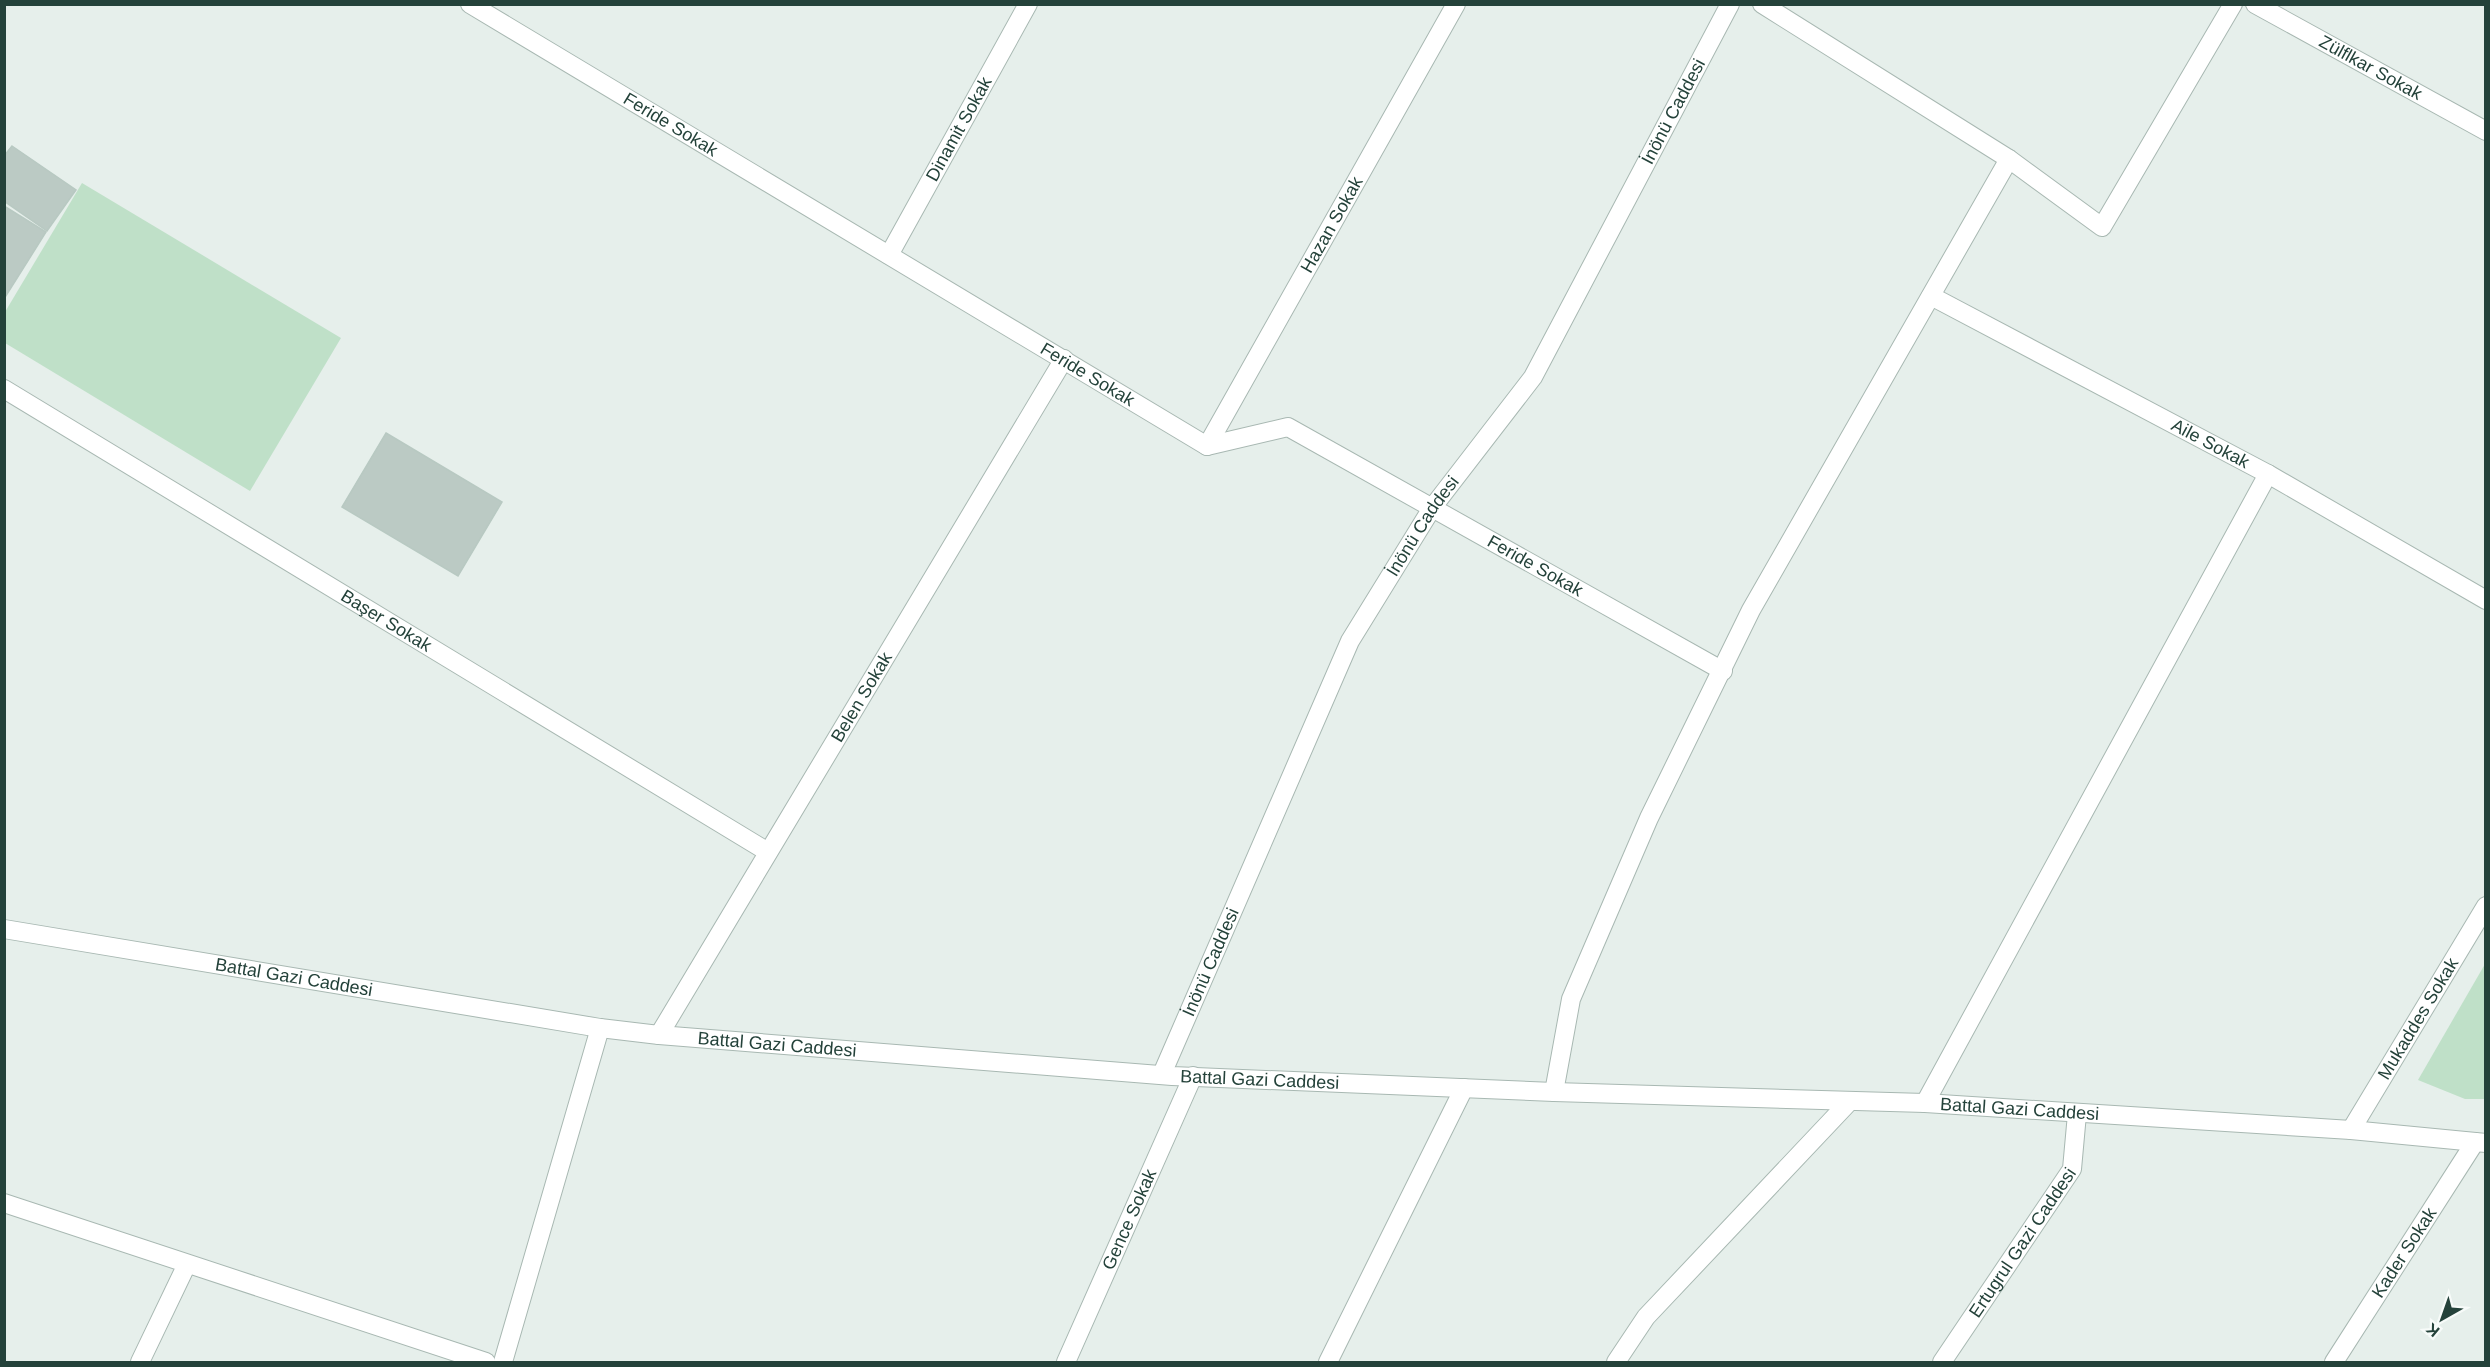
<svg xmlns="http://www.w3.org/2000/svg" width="2490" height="1367" font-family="Arial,sans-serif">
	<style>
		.green { fill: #bfe0c8 }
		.building { fill: #bbcac4; stroke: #b8c9c2; stroke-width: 1.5 }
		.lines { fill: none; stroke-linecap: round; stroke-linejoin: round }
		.minor-casing { stroke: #a8b8b2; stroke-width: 20 }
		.tertiary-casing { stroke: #a8b8b2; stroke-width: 20 }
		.minor { stroke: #fff; stroke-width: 18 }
		.tertiary { stroke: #fff; stroke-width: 18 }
		.labels { text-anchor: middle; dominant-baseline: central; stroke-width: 4.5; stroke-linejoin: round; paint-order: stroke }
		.street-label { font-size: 18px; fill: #24423a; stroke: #f7fbf9 }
	</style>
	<rect width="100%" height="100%" fill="#e6efeb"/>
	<g class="green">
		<path d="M82,183L341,338L250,491L5,343V312Z"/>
		<path d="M2485,964V1099H2465L2418,1080Z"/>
	</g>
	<g class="building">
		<path d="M12,146L76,190L47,231L4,201V156Z"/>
		<path d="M4,206L46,232L4,299Z"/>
		<path d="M386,433L502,502L458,576L342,507Z"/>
	</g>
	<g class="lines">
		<defs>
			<g id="minor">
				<path id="s1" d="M470,4L1207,446L1288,427L1723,671"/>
				<path d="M1762,4L2009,159"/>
				<path id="s2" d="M2255,4L2486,131"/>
				<path id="s3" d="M889,255L1028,4"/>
				<path id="s4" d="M1931,296L2268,474L2486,600"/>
				<path id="s5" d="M4,389L768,852"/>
				<path id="s6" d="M1207,446L1456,4"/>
				<path id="s7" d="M659,1035L1064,359"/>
				<path id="s8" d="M1162,1074L1350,641L1432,508L1533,377L1730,4"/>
				<path d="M1554,1092L1571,999L1649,818L1751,610L2009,159L2102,227L2233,4"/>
				<path d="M1925,1103L2268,474"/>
				<path id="s9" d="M2351,1130L2486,906"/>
				<path d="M4,1203L486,1362"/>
				<path d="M140,1362L187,1264"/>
				<path d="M503,1362L600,1028"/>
				<path id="s10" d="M1066,1362L1193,1076"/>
				<path d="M1328,1362L1464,1088"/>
				<path d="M1616,1362L1646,1317L1849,1102"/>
				<path id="s11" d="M1942,1362L2072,1169L2077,1114"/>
				<path id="s12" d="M2334,1362L2475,1142"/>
			</g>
			<g id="tertiary">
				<path id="s13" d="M4,929L600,1028L659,1035L1172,1076L1554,1092"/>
				<path id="s14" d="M1554,1092L1925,1103L2351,1130L2486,1143"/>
			</g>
		</defs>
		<use href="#minor" class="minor-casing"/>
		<use href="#tertiary" class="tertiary-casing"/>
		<use href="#minor" class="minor"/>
		<use href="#tertiary" class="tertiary"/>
	</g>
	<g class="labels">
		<g class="street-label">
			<text stroke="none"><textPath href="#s2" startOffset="132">Zülflkar Sokak</textPath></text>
			<text stroke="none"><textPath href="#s8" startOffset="1094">İnönü Caddesi</textPath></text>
			<text stroke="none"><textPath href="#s1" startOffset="234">Feride Sokak</textPath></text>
			<text stroke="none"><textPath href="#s3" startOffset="144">Dinamit Sokak</textPath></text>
			<text stroke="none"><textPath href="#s6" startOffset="254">Hazan Sokak</textPath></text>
			<text stroke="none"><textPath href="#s1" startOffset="720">Feride Sokak</textPath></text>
			<text stroke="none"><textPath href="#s4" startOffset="316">Aile Sokak</textPath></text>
			<text stroke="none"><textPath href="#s8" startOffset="608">İnönü Caddesi</textPath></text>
			<text stroke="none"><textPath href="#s1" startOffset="1226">Feride Sokak</textPath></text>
			<text stroke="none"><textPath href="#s5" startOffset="447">Başer Sokak</textPath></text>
			<text stroke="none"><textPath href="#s7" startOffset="394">Belen Sokak</textPath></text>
			<text stroke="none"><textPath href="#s8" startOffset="122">İnönü Caddesi</textPath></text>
			<text stroke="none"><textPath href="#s13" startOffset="294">Battal Gazi Caddesi</textPath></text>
			<text stroke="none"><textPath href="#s9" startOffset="130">Mukaddes Sokak</textPath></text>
			<text stroke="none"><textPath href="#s13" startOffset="782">Battal Gazi Caddesi</textPath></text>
			<text stroke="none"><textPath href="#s13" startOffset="1266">Battal Gazi Caddesi</textPath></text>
			<text stroke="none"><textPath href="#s14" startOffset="466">Battal Gazi Caddesi</textPath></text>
			<text stroke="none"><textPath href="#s10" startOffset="156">Gence Sokak</textPath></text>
			<text stroke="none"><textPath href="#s11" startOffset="144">Ertugrul Gazi Caddesi</textPath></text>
			<text stroke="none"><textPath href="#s12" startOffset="130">Kader Sokak</textPath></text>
		</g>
	</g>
	<rect width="2490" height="1367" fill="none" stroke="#24423a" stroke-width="12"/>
	<g transform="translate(2442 1319) rotate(220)" stroke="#f7fbf9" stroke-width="4.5" paint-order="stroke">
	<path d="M0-4.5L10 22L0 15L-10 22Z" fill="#24423a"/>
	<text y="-9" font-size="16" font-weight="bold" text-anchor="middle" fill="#24423a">K</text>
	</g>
</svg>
